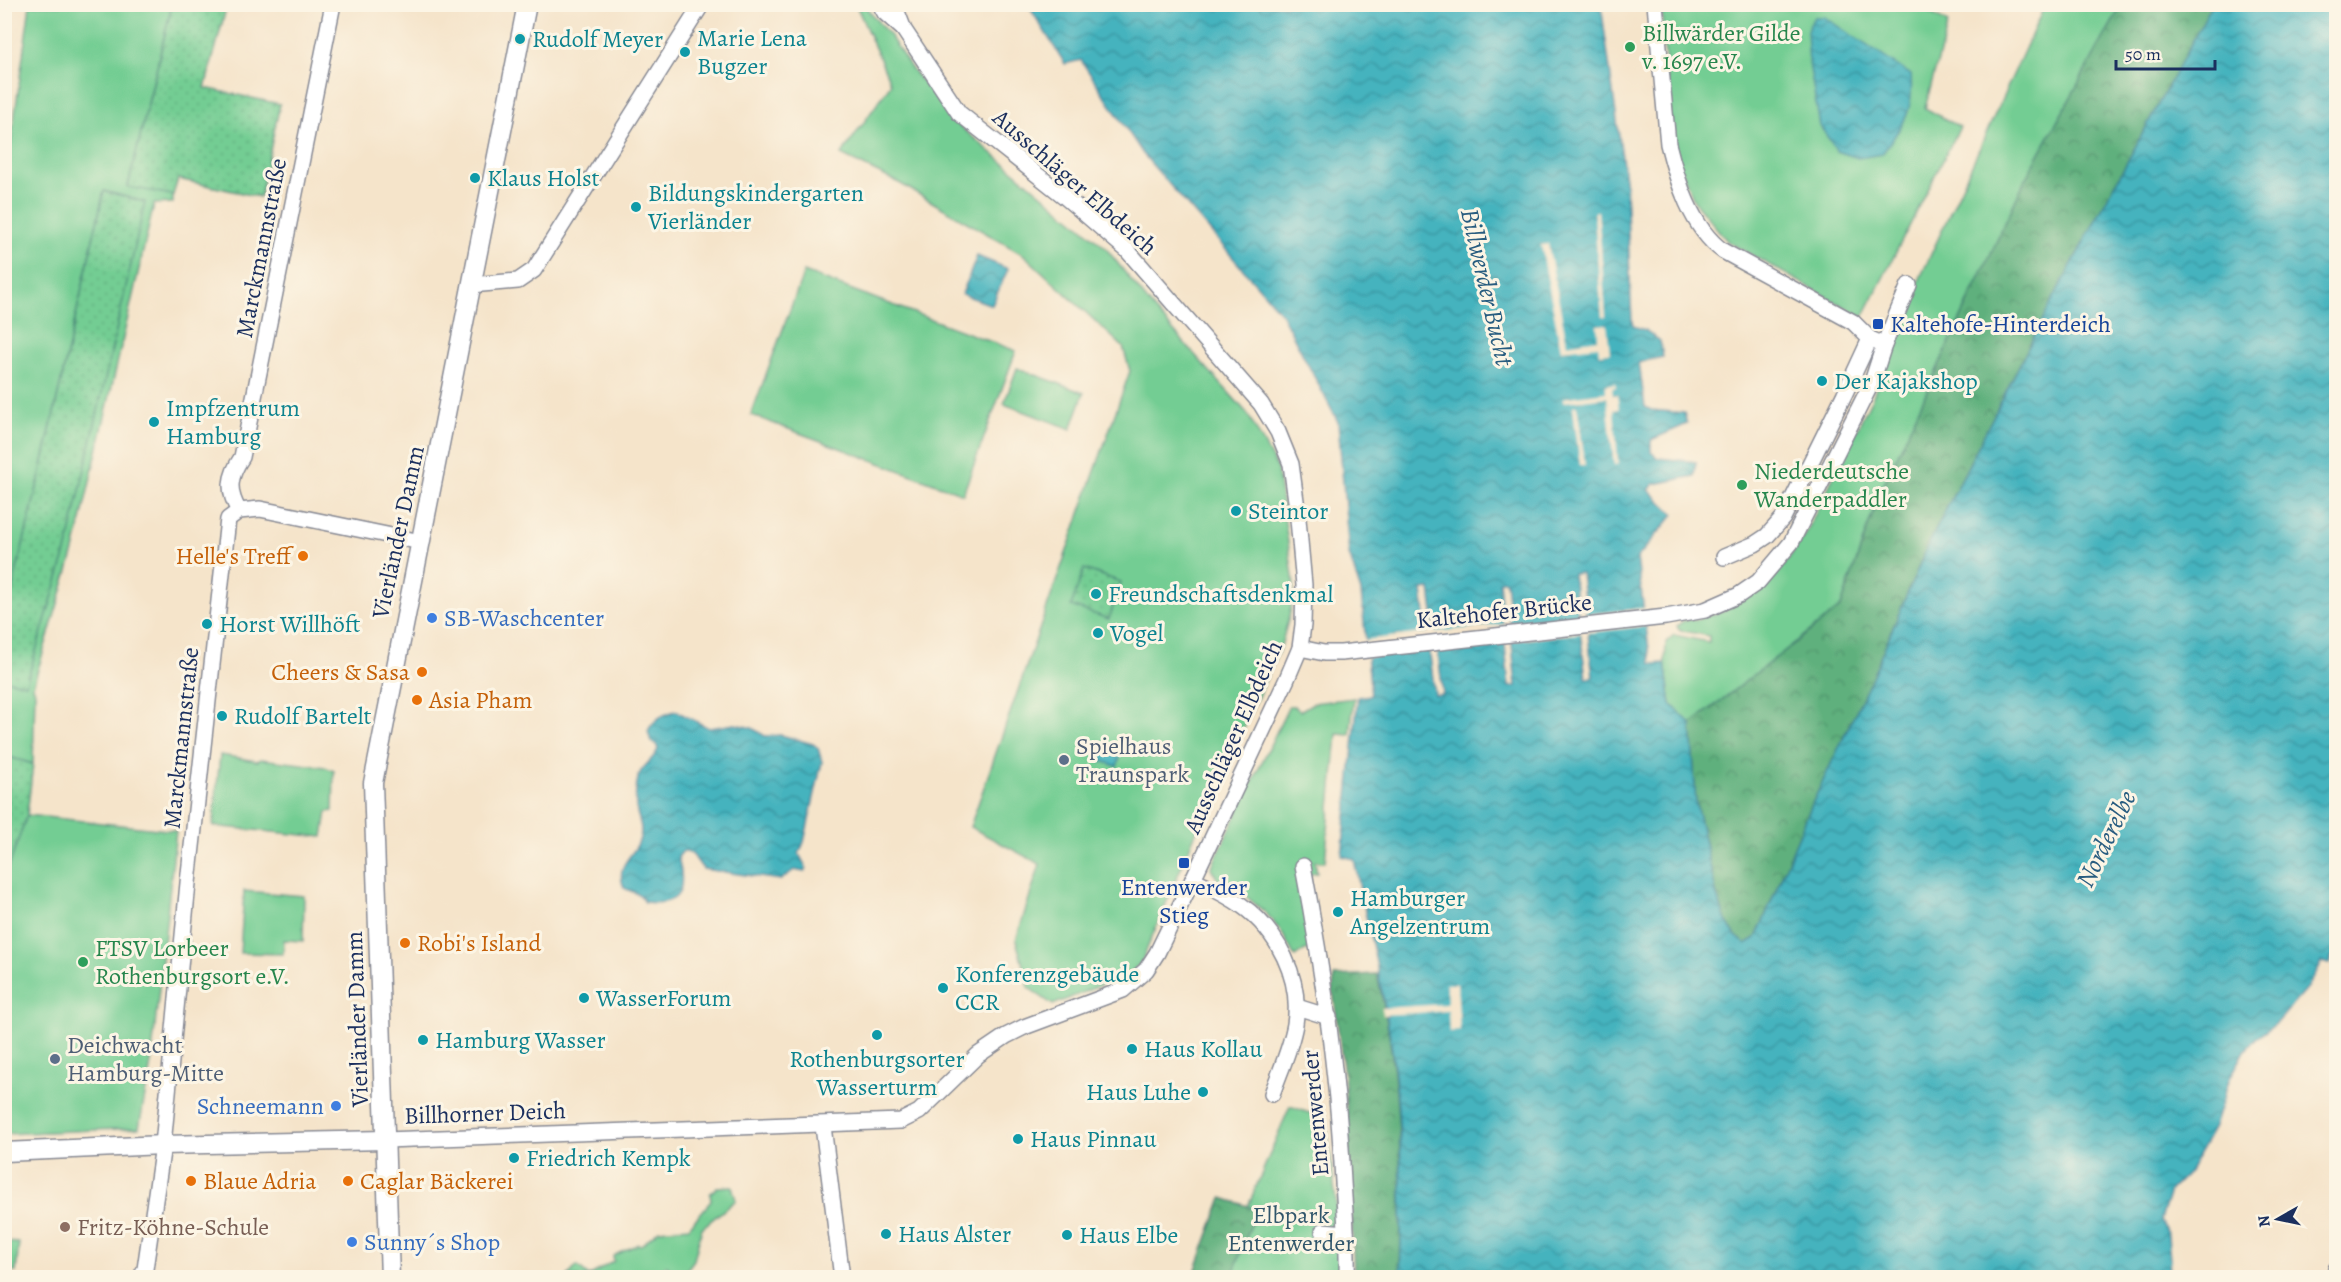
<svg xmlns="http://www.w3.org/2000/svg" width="2341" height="1282" font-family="Alegreya,serif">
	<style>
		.green { fill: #73cd93; stroke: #477e78; stroke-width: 1.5 }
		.forest { fill: url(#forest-crowns); stroke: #3c706e; stroke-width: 1.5 }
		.garden { fill: url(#garden-dots); stroke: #477e78; stroke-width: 1.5 }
		.water { fill: url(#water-waves); stroke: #30718e; stroke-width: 1.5; fill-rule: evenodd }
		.pier { fill: #f5e4ca }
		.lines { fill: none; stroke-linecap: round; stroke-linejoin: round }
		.minor-casing { stroke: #888a94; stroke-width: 18 }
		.tertiary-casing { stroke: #888a94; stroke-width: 21 }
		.minor { stroke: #fff; stroke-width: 15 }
		.tertiary { stroke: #fff; stroke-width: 18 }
		.rail-casing { stroke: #1b2f5e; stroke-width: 6 }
		.rail { stroke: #fcf5e5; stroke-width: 4; stroke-dasharray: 11; stroke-linecap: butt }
		.culture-dot { fill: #0f9aa8; stroke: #fcf5e5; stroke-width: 2 }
		.leisure-dot { fill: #2e9e5b; stroke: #fcf5e5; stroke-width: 2 }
		.transit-dot { fill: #1a4fb4; stroke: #fcf5e5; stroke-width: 2 }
		.food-dot { fill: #e8710a; stroke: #fcf5e5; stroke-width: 2 }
		.shop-dot { fill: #3f7fe0; stroke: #fcf5e5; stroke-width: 2 }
		.service-dot { fill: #5c6f8a; stroke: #fcf5e5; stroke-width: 2 }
		.education-dot { fill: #8d6e63; stroke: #fcf5e5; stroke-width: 2 }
		.labels { text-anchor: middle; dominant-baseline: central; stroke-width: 6; stroke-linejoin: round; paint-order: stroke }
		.leisure-label { font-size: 24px; fill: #27864d; stroke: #fcf5e5; text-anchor: start }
		.culture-label { font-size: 24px; fill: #0d838f; stroke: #fcf5e5; text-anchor: start }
		.street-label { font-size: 24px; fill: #1b2f5e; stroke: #fcf5e5 }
		.transit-label { font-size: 24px; fill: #164399; stroke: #fcf5e5; text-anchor: start }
		.food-label { font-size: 24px; fill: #c56008; stroke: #fcf5e5; text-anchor: start }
		.shop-label { font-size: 24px; fill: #366cbe; stroke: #fcf5e5; text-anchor: start }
		.service-label { font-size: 24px; fill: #4e5e75; stroke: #fcf5e5; text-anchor: start }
		.park-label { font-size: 24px; fill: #31566b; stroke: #fcf5e5 }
		.education-label { font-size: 24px; fill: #785e54; stroke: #fcf5e5; text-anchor: start }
		.water-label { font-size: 26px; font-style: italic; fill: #295d80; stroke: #fcf5e5 }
	</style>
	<defs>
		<pattern id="forest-crowns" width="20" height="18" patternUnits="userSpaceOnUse" patternTransform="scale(1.5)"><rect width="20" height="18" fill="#5eb07d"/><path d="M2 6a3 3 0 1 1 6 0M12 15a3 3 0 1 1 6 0" fill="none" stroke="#4d906a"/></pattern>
		<pattern id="garden-dots" width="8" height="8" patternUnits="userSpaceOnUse" patternTransform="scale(1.5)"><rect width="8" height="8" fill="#73cd93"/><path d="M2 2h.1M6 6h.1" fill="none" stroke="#63b081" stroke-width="1.8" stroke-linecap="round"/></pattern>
		<pattern id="water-waves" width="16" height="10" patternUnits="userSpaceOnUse" patternTransform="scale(1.5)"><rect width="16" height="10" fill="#44b3be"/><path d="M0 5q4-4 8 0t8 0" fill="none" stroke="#38929e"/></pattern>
	</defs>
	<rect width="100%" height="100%" fill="#fcf5e5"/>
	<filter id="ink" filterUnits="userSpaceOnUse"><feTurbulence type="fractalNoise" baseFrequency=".0167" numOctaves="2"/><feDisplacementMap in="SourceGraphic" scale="12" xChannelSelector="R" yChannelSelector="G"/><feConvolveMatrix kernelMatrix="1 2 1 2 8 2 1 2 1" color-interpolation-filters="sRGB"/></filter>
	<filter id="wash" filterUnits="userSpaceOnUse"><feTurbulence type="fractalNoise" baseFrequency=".008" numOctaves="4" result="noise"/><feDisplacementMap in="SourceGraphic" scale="24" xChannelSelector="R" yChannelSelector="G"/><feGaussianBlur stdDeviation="1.35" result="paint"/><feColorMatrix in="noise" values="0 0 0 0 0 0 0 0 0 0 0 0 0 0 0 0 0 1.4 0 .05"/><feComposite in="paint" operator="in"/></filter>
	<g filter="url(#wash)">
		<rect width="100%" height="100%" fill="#f5e4ca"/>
		<g class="green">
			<path d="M30,5H172L128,186L173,195V203L154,204L74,551L33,686L35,692L33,764L5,756V680L26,684L144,202L104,191L38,484L5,618L4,193Z"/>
			<path d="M856,5H864L890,36L911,68L956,123L1105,247L1153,308L1247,413L1277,468L1294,583L1290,613L1281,646L1194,837L1141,963L1130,973L1053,1005L1029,988L1016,940L1040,864L970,827L1130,371L1123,347L1024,255L901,184L841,155L891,84Z"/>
			<path d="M1661,5H1917L1948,23L1925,108L1960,127L1863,317L1728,242L1694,201L1672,147Z"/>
			<path d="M2045,5H2122L2026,178L1878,497L1841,607L1691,724L1671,704L1665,663L1666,642L1674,635L1709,642V636L1679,630L1677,626L1683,621L1698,619L1724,611L1764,587L1784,565L1805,535L1873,396L1906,309Z"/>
			<path d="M804,272L1016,351L963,494L751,415Z"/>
			<path d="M1017,368L1084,393L1071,429L1004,404Z"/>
			<path d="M1354,698L1350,735L1337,734L1325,862L1315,861L1317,873L1310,874L1311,949L1305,950L1295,957L1282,933L1267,914L1242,893L1218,880L1211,868L1289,706H1294L1300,711L1313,703Z"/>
			<path d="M220,755L257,761L261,759L325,767L334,771L333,811L327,812L323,837L213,826Z"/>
			<path d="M27,815L176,831L151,1063L139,1128L5,1134L4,877Z"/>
			<path d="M244,891L304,896L303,941L284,940L283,954L240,953Z"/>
			<path d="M1290,1106L1326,1119L1341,1243V1277L1193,1278L1222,1198L1248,1206Z"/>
			<path d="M732,1186L736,1200L702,1228L694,1260L685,1272L674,1271L666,1266L648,1277H567L577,1266L589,1276L614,1261L613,1256L638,1244L641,1245L659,1230L689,1227L711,1201L710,1194L717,1187Z"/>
			<path d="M5,1242L19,1243L16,1272L5,1271Z"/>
		</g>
		<g class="forest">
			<path d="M2122,5H2212L2052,301L1927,547L1870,682L1813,802L1756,938L1746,944L1736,936L1726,921L1717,896L1696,804L1691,724L1841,607L1878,497L2026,178Z"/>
			<path d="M1377,974C1401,1073 1403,1177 1400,1277H1354L1348,1131L1344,1075L1333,991L1334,976Z"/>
			<path d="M1222,1198L1248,1206L1256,1211L1232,1277H1193Z"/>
		</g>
		<g class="garden">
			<path d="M172,5H227L205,88L280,104L260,197L178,179L173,195L128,187Z"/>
			<path d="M104,191L145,202L67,548L26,684L5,680V618L38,484Z"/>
			<path d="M1084,569L1121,582L1109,619L1071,606Z"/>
			<path d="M5,756L33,764L27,815L5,877Z"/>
		</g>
		<g class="water">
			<path d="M1028,5H1601L1626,186L1632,321L1633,326L1645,330L1660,341L1663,357L1639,362L1645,407L1651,410L1684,413L1687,424L1651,440V452L1658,458L1696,462L1694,476L1654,484L1649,490L1674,514L1637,558L1651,664L1665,663L1671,704L1691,724L1696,804L1717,896L1726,921L1736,936L1746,944L1756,938L1813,802L1870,682L1927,547L2052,301L2212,5H2336V947L2329,964L2322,962L2308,987L2277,1023L2256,1038L2245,1051L2229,1080L2214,1127L2188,1173L2170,1191L2161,1220L2168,1236L2170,1260L2167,1277H1400C1403,1188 1402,1096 1385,1008C1376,958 1364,909 1354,859L1342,856L1358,697L1371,695L1361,592L1349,554L1338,422L1281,313L1143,154L1081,60L1065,64ZM1581,573L1593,677L1586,678L1573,574ZM1499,581H1506L1516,686L1509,687ZM1430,589L1443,694L1435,695L1422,590Z"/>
			<path d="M1814,17H1824L1911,75C1914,114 1903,124 1882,154L1858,158L1837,151L1820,126L1809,63L1807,31Z"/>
			<path d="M977,256L1008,269L992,305L962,294Z"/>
			<path d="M676,711L709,728L735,724L752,728L765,736L781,735L813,744L818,748L822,762L804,842L799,854L807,869L804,872L794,870L781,880L703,869L692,854L683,851L678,857C686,888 683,907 645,902L640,895L624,888C614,863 636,856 640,838C643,827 639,821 637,812C634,803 636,784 639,775C642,766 654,760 658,749L656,744L651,742L648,731C654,719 663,714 676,711Z"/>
			<path d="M1105,742L1123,749L1117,766L1098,760Z"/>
		</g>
		<g class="pier">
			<path d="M1598,211L1606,317H1602L1594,212Z"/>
			<path d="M1548,244L1567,344L1598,339L1597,325L1607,324L1610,353L1599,354L1598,346L1561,350L1541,245Z"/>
			<path d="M1615,383L1616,387L1612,388L1613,395H1617L1619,409L1614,410L1618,464L1614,465L1607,397L1563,402V398L1606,392V385Z"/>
			<path d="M1573,406H1577L1585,465H1580Z"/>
			<path d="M1646,608L1648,626L1585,633L1583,615Z"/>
			<path d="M1581,616L1583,633L1509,641L1507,624Z"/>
			<path d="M1506,624L1508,641L1435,649L1433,632Z"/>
			<path d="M1430,632L1432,649L1367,657L1365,640Z"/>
			<path d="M1446,984H1457L1460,1031L1449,1032L1448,1011L1383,1015L1382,1008L1447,1004Z"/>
		</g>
	</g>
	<g filter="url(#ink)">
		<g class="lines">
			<defs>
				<g id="minor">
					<path d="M880,4L885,13L902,28"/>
					<path d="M1655,4L1668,144C1677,180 1691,228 1723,251L1853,322L1870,339L1884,345"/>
					<path d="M471,285L518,281L534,270L702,4"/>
					<path d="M239,511C227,491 229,476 242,457L333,4"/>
					<path d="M1724,557L1755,544L1767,536L1783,518L1844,395L1870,339"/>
					<path d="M1300,648L1324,653H1341L1666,617L1705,610L1739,595L1758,582L1791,543L1872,382L1884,345L1909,285"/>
					<path d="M1303,866C1323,971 1338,1075 1343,1182C1345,1214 1348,1246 1347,1278"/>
					<path d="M1193,879C1209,887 1226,894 1241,905C1278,931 1302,979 1295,1024C1291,1048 1280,1071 1272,1094"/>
					<path d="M1297,1007L1329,1017"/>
					<path d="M823,1126L842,1278"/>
					<path d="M385,1140L901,1121L919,1112L978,1055L1006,1036L1024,1027L1123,990L1146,970L1157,953L1193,879L1286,681L1300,648L1303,625L1304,585L1297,508L1291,464L1278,432L1261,404L1127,250L1064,196L959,113L904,30L894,4"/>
					<path d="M1323,1231L1346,1233"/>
					<path d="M140,1278L145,1269L163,1145L188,883L228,519L239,511L260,509L421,542"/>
					<path d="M2333,1278L2336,1269"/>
				</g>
				<g id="tertiary">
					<path d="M4,1152L163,1145L385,1140"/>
					<path d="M390,1278L373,783L527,4"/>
				</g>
			</defs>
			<use href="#minor" class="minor-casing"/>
			<use href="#tertiary" class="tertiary-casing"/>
			<use href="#minor" class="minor"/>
			<use href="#tertiary" class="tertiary"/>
			<defs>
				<path id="rail" d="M4,48L9,4"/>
			</defs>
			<use href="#rail" class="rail-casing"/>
			<use href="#rail" class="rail"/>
		</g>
	</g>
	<g class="culture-dot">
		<circle cx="520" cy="39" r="6"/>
		<circle cx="685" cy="52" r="6"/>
		<circle cx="475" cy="178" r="6"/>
		<circle cx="636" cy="207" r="6"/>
		<circle cx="1822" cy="381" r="6"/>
		<circle cx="154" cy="422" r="6"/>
		<circle cx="1236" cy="511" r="6"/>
		<circle cx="1096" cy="594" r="6"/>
		<circle cx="207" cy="624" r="6"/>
		<circle cx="1098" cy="633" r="6"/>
		<circle cx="222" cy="716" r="6"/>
		<circle cx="1338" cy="912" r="6"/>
		<circle cx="943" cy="988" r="6"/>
		<circle cx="584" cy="998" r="6"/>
		<circle cx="877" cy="1035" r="6"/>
		<circle cx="423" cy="1040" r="6"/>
		<circle cx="1132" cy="1049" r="6"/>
		<circle cx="1203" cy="1092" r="6"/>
		<circle cx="1018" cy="1139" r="6"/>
		<circle cx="514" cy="1158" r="6"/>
		<circle cx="886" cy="1234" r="6"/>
		<circle cx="1067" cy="1235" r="6"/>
	</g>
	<g class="leisure-dot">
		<circle cx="1630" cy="47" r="6"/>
		<circle cx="1742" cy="485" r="6"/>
		<circle cx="83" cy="962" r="6"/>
	</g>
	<g class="transit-dot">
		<rect x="1872" y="318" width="12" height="12" rx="3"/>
		<rect x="1178" y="857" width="12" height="12" rx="3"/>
	</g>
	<g class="food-dot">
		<circle cx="303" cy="556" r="6"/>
		<circle cx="422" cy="672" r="6"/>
		<circle cx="417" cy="700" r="6"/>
		<circle cx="405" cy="943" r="6"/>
		<circle cx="191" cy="1181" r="6"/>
		<circle cx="348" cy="1181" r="6"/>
	</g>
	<g class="shop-dot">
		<circle cx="432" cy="618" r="6"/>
		<circle cx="336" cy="1106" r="6"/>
		<circle cx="352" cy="1242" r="6"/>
	</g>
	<g class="service-dot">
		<circle cx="1064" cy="760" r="6"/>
		<circle cx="55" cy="1059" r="6"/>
	</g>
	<circle class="education-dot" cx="65" cy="1227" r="6"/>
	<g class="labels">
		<g class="leisure-label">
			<text x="1642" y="33">Billwärder Gilde<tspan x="1642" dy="28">v. 1697 e.V.</tspan></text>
			<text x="1754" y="471">Niederdeutsche<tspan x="1754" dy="28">Wanderpaddler</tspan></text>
			<text x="95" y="948">FTSV Lorbeer<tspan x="95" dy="28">Rothenburgsort e.V.</tspan></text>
		</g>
		<g class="culture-label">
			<text x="697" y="38">Marie Lena<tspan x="697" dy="28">Bugzer</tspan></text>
			<text x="532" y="39">Rudolf Meyer</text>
			<text x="487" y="178">Klaus Holst</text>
			<text x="648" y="193">Bildungskindergarten<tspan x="648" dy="28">Vierländer</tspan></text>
			<text x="1834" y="381">Der Kajakshop</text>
			<text x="166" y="408">Impfzentrum<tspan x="166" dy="28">Hamburg</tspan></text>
			<text x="1248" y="511">Steintor</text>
			<text x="1108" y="594">Freundschaftsdenkmal</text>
			<text x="219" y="624">Horst Willhöft</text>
			<text x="1110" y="633">Vogel</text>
			<text x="234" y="716">Rudolf Bartelt</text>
			<text x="1350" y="898">Hamburger<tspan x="1350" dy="28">Angelzentrum</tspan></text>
			<text x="955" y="974">Konferenzgebäude<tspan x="955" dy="28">CCR</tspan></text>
			<text x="596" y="998">WasserForum</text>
			<text x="435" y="1040">Hamburg Wasser</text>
			<text x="1144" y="1049">Haus Kollau</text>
			<text x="877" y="1059" text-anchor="middle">Rothenburgsorter<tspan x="877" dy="28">Wasserturm</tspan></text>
			<text x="1191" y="1092" text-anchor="end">Haus Luhe</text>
			<text x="1030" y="1139">Haus Pinnau</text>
			<text x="526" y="1158">Friedrich Kempk</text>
			<text x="898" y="1234">Haus Alster</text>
			<text x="1079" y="1235">Haus Elbe</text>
		</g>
		<g class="street-label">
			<text transform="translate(1075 182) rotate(41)">Ausschläger Elbdeich</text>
			<text transform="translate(261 248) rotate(-79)">Marckmannstraße</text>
			<text transform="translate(398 532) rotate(-78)">Vierländer Damm</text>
			<text transform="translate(1504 611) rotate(-6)">Kaltehofer Brücke</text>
			<text transform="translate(1233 737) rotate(-66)">Ausschläger Elbdeich</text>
			<text transform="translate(181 738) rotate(-84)">Marckmannstraße</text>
			<text transform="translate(357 1019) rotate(-92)">Vierländer Damm</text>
			<text transform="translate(485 1113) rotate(-2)">Billhorner Deich</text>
			<text transform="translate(1315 1113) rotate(-95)">Entenwerder</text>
		</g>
		<g class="transit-label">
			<text x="1890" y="324">Kaltehofe-Hinterdeich</text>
			<text x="1184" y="887" text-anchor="middle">Entenwerder<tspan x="1184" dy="28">Stieg</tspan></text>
		</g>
		<g class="food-label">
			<text x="291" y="556" text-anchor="end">Helle's Treff</text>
			<text x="410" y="672" text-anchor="end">Cheers &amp; Sasa</text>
			<text x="429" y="700">Asia Pham</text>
			<text x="417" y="943">Robi's Island</text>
			<text x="203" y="1181">Blaue Adria</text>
			<text x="360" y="1181">Caglar Bäckerei</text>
		</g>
		<g class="shop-label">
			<text x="444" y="618">SB-Waschcenter</text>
			<text x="324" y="1106" text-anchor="end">Schneemann</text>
			<text x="364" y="1242">Sunny´s Shop</text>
		</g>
		<g class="service-label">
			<text x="1076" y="746">Spielhaus<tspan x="1076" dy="28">Traunspark</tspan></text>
			<text x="67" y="1045">Deichwacht<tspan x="67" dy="28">Hamburg-Mitte</tspan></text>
		</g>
		<g class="park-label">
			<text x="1291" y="1215">Elbpark<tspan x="1291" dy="28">Entenwerder</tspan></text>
		</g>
		<g class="education-label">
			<text x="77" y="1227">Fritz-Köhne-Schule</text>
		</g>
		<g class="water-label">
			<text transform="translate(1487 287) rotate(77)">Billwerder Bucht</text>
			<text transform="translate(2106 839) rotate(-64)">Norderelbe</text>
		</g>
	</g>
	<rect width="2341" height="1282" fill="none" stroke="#fcf5e5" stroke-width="24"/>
	<g transform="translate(2278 1219) rotate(261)" stroke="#fcf5e5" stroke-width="4.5" paint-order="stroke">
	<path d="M0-4.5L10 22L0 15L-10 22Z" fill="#1b2f5e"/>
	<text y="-9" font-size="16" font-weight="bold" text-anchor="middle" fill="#1b2f5e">N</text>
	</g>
	<path d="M2116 60v9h99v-9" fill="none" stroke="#1b2f5e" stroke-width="3"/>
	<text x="2125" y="60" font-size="18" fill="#1b2f5e" stroke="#fcf5e5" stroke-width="4.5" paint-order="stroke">50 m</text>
</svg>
